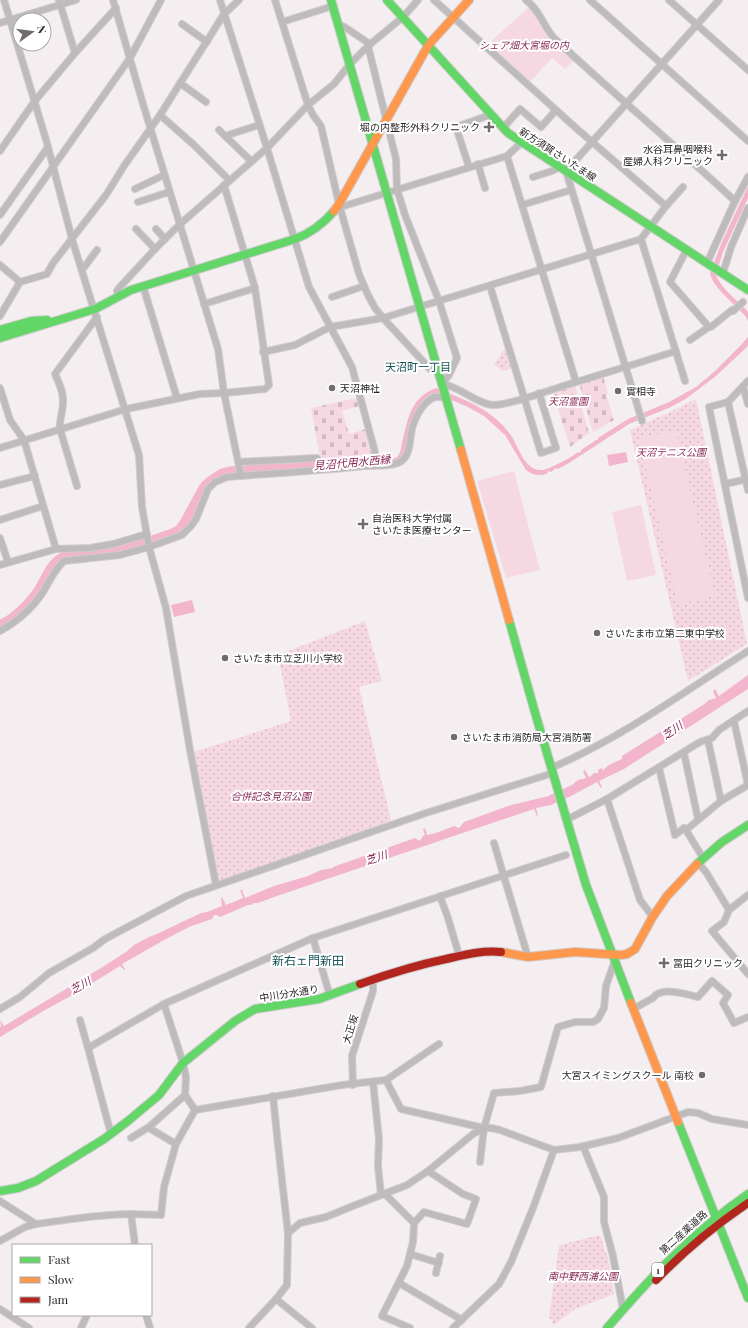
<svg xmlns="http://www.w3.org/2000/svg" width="748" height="1328" font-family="'Playfair Display','Noto Sans JP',serif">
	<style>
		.cemetery { fill: url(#cemetery-stones) }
		.park { fill: url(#park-dots) }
		.garden { fill: #f6d8e2 }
		.water { fill: #f2b5cc }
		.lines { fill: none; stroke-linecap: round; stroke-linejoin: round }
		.river { stroke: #f2b5cc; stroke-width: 11 }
		.street-casing { stroke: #d0cbcd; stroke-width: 8 }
		.fast-casing { stroke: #d0cbcd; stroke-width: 10 }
		.slow-casing { stroke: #d0cbcd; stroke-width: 10 }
		.jam-casing { stroke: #d0cbcd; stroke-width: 10 }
		.street { stroke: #bebbbc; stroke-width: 6 }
		.fast { stroke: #63d668; stroke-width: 8 }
		.slow { stroke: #ff974d; stroke-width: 8 }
		.jam { stroke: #b3261e; stroke-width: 8 }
		.poi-dot { fill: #716b6d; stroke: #fff; stroke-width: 1.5 }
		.labels { text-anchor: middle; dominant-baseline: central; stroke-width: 4; stroke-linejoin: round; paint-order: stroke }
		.shield { fill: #fff; stroke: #6a6668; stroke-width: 1 }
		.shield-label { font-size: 9px; font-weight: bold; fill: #2a2527 }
		.park-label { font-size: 10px; font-style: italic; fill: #882956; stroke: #fff }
		.poi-label { font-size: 10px; fill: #2a2527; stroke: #fff; text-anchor: start }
		.street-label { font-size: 10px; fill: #2a2527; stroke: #fff }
		.neighbourhood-label { font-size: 11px; fill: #1a555c; stroke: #fff }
		.water-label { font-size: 11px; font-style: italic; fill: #892956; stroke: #fff }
		.quarter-label { font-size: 12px; fill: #1a555c; stroke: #fff }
	</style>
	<defs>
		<pattern id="cemetery-stones" width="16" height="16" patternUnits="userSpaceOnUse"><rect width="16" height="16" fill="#f6d8e2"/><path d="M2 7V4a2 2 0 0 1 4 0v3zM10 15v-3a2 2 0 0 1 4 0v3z" fill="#d3b9c2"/></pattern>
		<pattern id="park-dots" width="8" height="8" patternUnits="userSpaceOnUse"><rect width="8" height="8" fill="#f6d8e2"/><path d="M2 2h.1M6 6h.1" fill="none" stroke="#d3b9c2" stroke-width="1.8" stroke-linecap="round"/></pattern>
	</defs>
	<rect width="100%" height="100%" fill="#f5eef0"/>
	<g class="cemetery">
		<path d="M603,376L608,393L606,394L614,420L593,432L579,383Z"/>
		<path d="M575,385L589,433L570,447L553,393Z"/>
		<path d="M356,398L359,400L360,406L342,411L349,434L366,429L374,453L321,462L311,408Z"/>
	</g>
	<g class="park">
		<path d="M506,346L512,368L503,371L494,365Z"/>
		<path d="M696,399L747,644L688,681L630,430L670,412Z"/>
		<path d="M365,621L382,681L359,687L392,824L219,882L194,752L291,721L278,655Z"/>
		<path d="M600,1235L608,1258L614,1294L575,1309L554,1325L549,1317L559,1245Z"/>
	</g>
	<g class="garden">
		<path d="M530,6L550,39L574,60L565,69L552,58L529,83L487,45Z"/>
		<path d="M676,430L715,596L678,604L639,439Z"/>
		<path d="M514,471L540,570L506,578L477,481Z"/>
		<path d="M641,505L656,575L627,581L612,512Z"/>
	</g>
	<g class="water">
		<path d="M748,186V198L723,252L716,275C722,290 738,300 748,312V321L746,317C737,306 712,287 710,273L721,244Z"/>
		<path d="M748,337V345L747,347L716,376L687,398L671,407L629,424L569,463L558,469L556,468L551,472L548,471L547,474C539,476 532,475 526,470L505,435L484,416L468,407L435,393C415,400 412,422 408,441C407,446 406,451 403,456C401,458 398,460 396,462L327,468V464C341,462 357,457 372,458C379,458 391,461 397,457C401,453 401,447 402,443C408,419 410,398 436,388C463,399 492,409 510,434C519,446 524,472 543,470C549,469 565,460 571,457C574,455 577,452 581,452V450L596,440H598V438L628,419L669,402L696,387L714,372L741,345Z"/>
		<path d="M626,452L628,462L609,466L607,455Z"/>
		<path d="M192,600L195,612L174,617L171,605Z"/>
		<path d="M748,675V689L624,769L599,781L602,787L601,788L597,782L571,796L551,805L536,808L538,815L537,816L534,809L274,897L258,903H254L251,905H248L220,917L217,915H214L212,919L189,927L166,939L122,964L125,969L124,970L120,966L78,992L45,1010L0,1037V1027L1,1026L0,1020L4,1026L101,968L126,952L134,945L149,937L159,933L201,913L207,912L222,906L221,898L222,897L226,905L243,898L240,890H242L245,898L274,886L308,876L321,870L333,868V867L415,838L420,841L423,836L425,835L423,829L425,828L427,835L436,833L454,826L459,828L464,822L511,805L549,796L550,795L572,785L578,780L586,778L583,771L585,770L589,777H590L594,773H598V770L602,768L603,771C606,765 616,762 622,759V756L703,705L709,700L716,698L713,691L715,689L719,696Z"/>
	</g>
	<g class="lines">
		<path class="river" d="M0,626C14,619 26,608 36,595C47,581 48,565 66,556L112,553L129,549L173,534L180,530L185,523L204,488L210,482L222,474L230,472L341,464"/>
		<defs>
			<g id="street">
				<path d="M4,0L47,143L72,239L139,455L142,507L149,547L166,608L190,750L216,885"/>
				<path d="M59,0L75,53"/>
				<path d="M113,0L143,104L218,349L224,393L241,476"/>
				<path d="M220,0L267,148L309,287L352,367L375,452"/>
				<path d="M275,0L308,105L313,115L321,126L339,204L359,274L368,295L375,308L383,318L430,369L438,370"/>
				<path d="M434,0L576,128L666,206"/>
				<path d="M526,0C540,10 544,28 555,39C614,94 676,146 735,201"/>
				<path d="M590,0L748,141"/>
				<path d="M669,0L748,70"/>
				<path d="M282,22L333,6"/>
				<path d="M0,23L76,0"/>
				<path d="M182,24L207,42"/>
				<path d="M339,26H343L370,44"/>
				<path d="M368,46L396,159L397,189L405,215L439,301L457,358L449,375L442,384"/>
				<path d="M180,83L206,102"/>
				<path d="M160,115L194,145L229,180"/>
				<path d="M503,128L520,109L541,127L556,110"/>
				<path d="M219,130L251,161"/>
				<path d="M226,137L228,135L259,125"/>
				<path d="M0,151L34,102L75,53L116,8"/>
				<path d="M507,156L576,382"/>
				<path d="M478,164L485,188"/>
				<path d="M469,167L456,127L490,115"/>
				<path d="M533,177L552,171L560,167"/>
				<path d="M135,189L164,175"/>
				<path d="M138,202L169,192"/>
				<path d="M339,204L344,206L507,156L522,142"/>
				<path d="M522,205L571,190"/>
				<path d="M0,215L48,147"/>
				<path d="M136,229L155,249"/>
				<path d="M156,229L165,239"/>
				<path d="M641,239L685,381"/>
				<path d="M0,242L130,58L161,0"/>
				<path d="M687,249L670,282L709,327H711L732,310L733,311L743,302"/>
				<path d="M707,263L735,201L748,177"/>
				<path d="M0,265L20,282"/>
				<path d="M82,270L97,250"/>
				<path d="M723,273L731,247L748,208"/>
				<path d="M143,286L177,398"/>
				<path d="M490,286L541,453L556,448L539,393"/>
				<path d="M119,296L117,291L119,288L155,249L179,225L267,148L308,105L334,84L350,64L368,46L403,17L418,0"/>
				<path d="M332,297L364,286"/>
				<path d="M204,304L255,288"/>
				<path d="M0,316L20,282L47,274L53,263L106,195L124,166L160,115L224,14L239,0"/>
				<path d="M690,340L709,327"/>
				<path d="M263,352L295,345L330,327L383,318L641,239L666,206L683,187"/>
				<path d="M748,381L728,402L709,407L748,598"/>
				<path d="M442,384C459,386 477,404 493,405C509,405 538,394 554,389C595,376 636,364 676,351"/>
				<path d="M743,386L748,404"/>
				<path d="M0,388L10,420L24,440L56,549"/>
				<path d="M728,402L748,490"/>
				<path d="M642,421L566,171L719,0"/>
				<path d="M0,448L126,409L200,394L224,393L265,389L269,385L255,288L224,185"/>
				<path d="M239,462L317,458"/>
				<path d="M725,484L748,479"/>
				<path d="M0,485L35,476"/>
				<path d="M77,486L60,429C59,420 63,412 63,403C64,393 59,383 55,374L97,317"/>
				<path d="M0,520L43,506"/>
				<path d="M0,538L8,562"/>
				<path d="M0,565L56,549L90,548L113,544L147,534"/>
				<path d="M0,631C18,621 32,609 43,592C50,581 54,570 64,561L120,555L149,547L182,535L191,526L196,519L208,489L215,482L227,477C273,473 319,471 364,466C375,465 388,467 398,463C412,458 409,437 413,425C416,417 419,410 425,404C433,396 435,396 447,398"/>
				<path d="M734,721L748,785"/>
				<path d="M708,740L721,801"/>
				<path d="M684,753L698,819"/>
				<path d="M551,768C621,738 684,692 748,651"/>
				<path d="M659,768L675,835L684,828L686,830"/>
				<path d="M607,799L640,900L653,917"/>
				<path d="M566,820L607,799L700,742L712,738L719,730L748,711"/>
				<path d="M494,843L528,957"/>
				<path d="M703,858L686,830L721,801L748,785"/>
				<path d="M698,863L706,872L729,910L724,922L712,931L748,974"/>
				<path d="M440,896L448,918L459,955"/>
				<path d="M729,910L748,895"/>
				<path d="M313,938L330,996"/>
				<path d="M0,1009L20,997L49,973L93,948L105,939L186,896L426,813L553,773"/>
				<path d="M633,1009L653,998C661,986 686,994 698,997L712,981L728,995L723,1003L734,1023L748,1017"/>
				<path d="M80,1020L88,1048"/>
				<path d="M386,1080L439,1044"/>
				<path d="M373,1082L379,1139L378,1166L381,1195"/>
				<path d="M353,1085L352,1056L373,991V979"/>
				<path d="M273,1096L278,1145L288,1233L287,1285L276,1299"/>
				<path d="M195,1110L342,1085L386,1080L401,1109L484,1128"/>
				<path d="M149,1128L176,1144"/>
				<path d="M111,1134L88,1048L164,1004L313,938L566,855"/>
				<path d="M131,1138L149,1127L185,1095"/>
				<path d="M583,1146L604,1197V1222L613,1256L623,1309"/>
				<path d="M480,1162L484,1128L494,1093L520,1091L541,1087L558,1027L575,1022H593L598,1019L604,1008L606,986L615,960"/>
				<path d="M385,1194L414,1223L413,1242L407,1266L382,1316L410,1328"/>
				<path d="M0,1201L36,1224C68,1220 99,1214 131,1214L135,1245"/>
				<path d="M131,1214L161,1215L164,1187L176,1144L195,1110L185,1095L186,1077L183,1063L164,1004"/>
				<path d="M414,1223L424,1212L467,1224L476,1199L463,1194L428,1171"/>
				<path d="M288,1233L300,1223L326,1217L358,1204L407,1185L428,1171L473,1134L484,1128H491L500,1130L554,1150L580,1147L618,1138L688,1112L698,1113L712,1119L748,1125"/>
				<path d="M0,1241L25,1227L36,1224"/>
				<path d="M410,1254L439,1263"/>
				<path d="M436,1273L440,1256"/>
				<path d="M399,1283L462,1320"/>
				<path d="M0,1309L29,1328"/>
				<path d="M146,1315L150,1328"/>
				<path d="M81,1328L87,1315"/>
				<path d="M249,1328L276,1299L312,1328"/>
				<path d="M453,1328L499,1284L511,1262L533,1208L554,1150"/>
			</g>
			<g id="fast">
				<path d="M331,0L461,450"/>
				<path d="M387,0L508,133L748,290"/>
				<path d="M0,330L31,321L47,320"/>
				<path d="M0,338L95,309L131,290L295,239C311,233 323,224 334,211"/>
				<path d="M509,620L536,716L586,885L631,1003"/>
				<path d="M697,864L722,842L748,825"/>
				<path d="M678,1122L748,1298"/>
				<path d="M0,1191L18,1188L36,1181L104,1139L128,1121L159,1095L183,1063L235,1021L255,1009L319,999L360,984"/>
				<path d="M607,1328C651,1277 692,1233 748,1194"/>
			</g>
			<g id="slow">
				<path d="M334,211L339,204L425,51L431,42L469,0"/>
				<path d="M461,450L509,620"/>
				<path d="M501,952L528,957L575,952L621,955L627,954L635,949L652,918L667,896L697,864"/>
				<path d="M631,1003L678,1122"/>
			</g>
			<g id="jam">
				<path d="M360,984C388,974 417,965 446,959C464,955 482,950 501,952"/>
				<path d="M656,1280C684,1251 714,1226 748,1203"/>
			</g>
		</defs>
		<use href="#street" class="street-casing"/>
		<use href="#fast" class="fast-casing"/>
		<use href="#slow" class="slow-casing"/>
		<use href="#jam" class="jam-casing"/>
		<use href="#street" class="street"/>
		<use href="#fast" class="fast"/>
		<use href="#slow" class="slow"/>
		<use href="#jam" class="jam"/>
	</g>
	<g class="poi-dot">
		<path d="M487 121h4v4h4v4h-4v4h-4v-4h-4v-4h4z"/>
		<path d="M720 149h4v4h4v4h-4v4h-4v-4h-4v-4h4z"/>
		<circle cx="332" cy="388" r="4"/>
		<circle cx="618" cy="391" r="4"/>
		<path d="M361 518h4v4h4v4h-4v4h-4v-4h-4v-4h4z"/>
		<circle cx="597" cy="633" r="4"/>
		<circle cx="225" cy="658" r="4"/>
		<circle cx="454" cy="737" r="4"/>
		<path d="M662 957h4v4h4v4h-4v4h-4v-4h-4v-4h4z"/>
		<circle cx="702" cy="1075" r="4"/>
	</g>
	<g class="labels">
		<rect class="shield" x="652" y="1263" width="12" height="14" rx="3"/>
		<g class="shield-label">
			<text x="658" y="1270">1</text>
		</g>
		<g class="park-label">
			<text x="524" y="45">シェア畑大宮堀の内</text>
			<text x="568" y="401">天沼霊園</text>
			<text x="671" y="452">天沼テニス公園</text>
			<text x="271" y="796">合併記念見沼公園</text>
			<text x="583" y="1276">南中野西浦公園</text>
		</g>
		<g class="poi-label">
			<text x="480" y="127" text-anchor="end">堀の内整形外科クリニック</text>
			<text x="713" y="149" text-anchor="end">水谷耳鼻咽喉科<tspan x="713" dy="12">産婦人科クリニック</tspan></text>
			<text x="340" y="388">天沼神社</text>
			<text x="626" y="391">實相寺</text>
			<text x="372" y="518">自治医科大学付属<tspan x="372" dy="12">さいたま医療センター</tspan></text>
			<text x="605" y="633">さいたま市立第二東中学校</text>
			<text x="233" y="658">さいたま市立芝川小学校</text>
			<text x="462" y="737">さいたま市消防局大宮消防署</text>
			<text x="673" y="963">冨田クリニック</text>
			<text x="694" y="1075" text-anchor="end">大宮スイミングスクール 南校</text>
		</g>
		<g class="street-label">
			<text transform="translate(558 154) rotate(33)">新方須賀さいたま線</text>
			<text transform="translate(289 993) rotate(-9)">中川分水通り</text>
			<text transform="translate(350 1029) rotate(-73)">大正坂</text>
			<text transform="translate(683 1232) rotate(-42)">第二産業道路</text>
		</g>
		<g class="neighbourhood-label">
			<text x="418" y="366">天沼町一丁目</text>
		</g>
		<g class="water-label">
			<text transform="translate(352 462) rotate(-5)">見沼代用水西縁</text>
			<text transform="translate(672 730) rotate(-35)">芝川</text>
			<text transform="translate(376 857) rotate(-18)">芝川</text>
			<text transform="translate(80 985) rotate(-30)">芝川</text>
		</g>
		<g class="quarter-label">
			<text x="308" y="960">新右ェ門新田</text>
		</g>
	</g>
	<rect x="12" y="1244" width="140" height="72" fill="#ffffff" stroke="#aaa8a9"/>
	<rect x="20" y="1257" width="20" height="6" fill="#63d668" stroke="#aaa8a9"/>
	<text x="48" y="1264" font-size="12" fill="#2a2527">Fast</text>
	<rect x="20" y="1277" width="20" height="6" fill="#ff974d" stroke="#aaa8a9"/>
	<text x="48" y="1284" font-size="12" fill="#2a2527">Slow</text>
	<rect x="20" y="1297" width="20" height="6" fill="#b3261e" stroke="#aaa8a9"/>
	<text x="48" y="1304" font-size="12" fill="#2a2527">Jam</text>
	<g transform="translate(32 32) rotate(76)"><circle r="19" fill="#ffffff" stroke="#aaa8a9"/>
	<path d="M0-3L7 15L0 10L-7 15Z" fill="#716b6d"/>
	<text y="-6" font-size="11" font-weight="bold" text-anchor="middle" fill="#2a2527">N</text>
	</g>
</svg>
